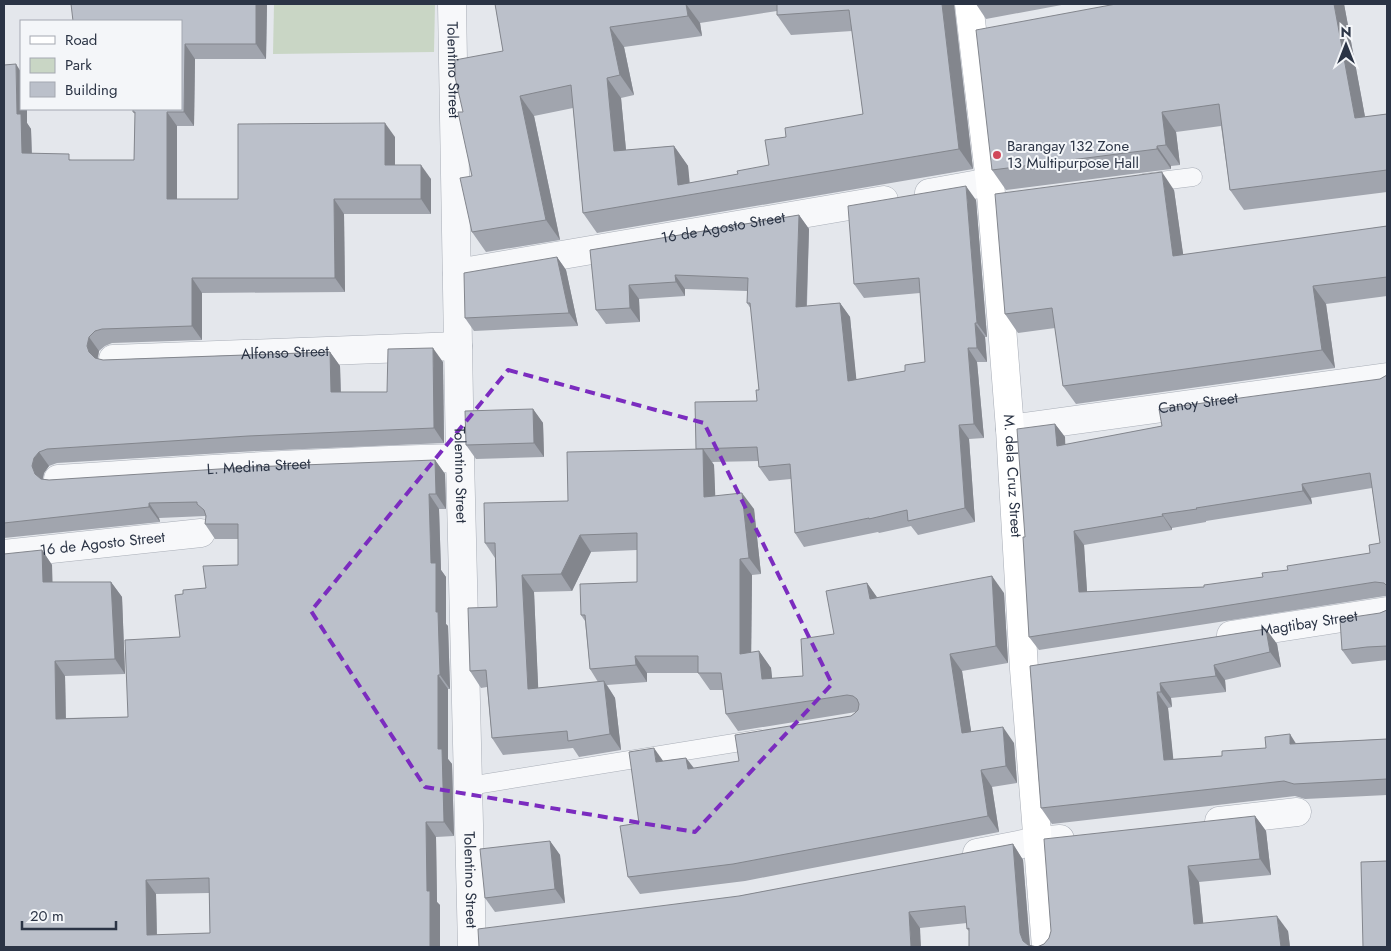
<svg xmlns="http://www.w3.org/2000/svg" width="1391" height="951" font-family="Jost,sans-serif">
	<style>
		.green { fill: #c9d6c5 }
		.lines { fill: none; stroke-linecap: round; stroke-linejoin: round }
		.lane-casing { stroke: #a9aeb7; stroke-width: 19 }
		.street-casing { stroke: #a9aeb7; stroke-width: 29 }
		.secondary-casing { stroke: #a9aeb7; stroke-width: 29 }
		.lane { stroke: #f7f8fa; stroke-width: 18 }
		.street { stroke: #f7f8fa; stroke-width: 28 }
		.secondary { stroke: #fff; stroke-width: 28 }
		.wall { fill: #a1a5ae; fill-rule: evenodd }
		.shaded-wall { fill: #83868d }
		.building { fill: #bbc0ca; stroke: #83868d; fill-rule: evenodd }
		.marked { fill: none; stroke: #7b2cbf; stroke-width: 4; stroke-dasharray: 10 6; stroke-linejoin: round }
		.poi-dot { fill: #d1495b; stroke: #f4f6f9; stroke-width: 2 }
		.labels { text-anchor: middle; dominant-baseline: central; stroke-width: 4; stroke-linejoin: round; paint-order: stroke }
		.street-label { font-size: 15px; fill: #2b3445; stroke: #f4f6f9 }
		.poi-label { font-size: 15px; fill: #2b3445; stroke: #f4f6f9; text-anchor: start }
	</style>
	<rect width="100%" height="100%" fill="#e4e7ec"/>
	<path class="green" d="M274,4H435L434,52L273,54Z"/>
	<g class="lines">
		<defs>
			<g id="lane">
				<path d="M1144,183L1193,177"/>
				<path d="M469,786L759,739"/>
			</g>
			<g id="street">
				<path id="s1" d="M452,4L460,458L472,947"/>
				<path d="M929,193L990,182"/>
				<path id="s2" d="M457,273L884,200"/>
				<path id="s3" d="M113,359L458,346"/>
				<path id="s4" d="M1010,429L1387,377"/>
				<path id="s5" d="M58,479C192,470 326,461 460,458"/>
				<path id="s6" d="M4,554L201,533"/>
				<path id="s7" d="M1231,635L1387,611"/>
				<path d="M1219,821L1297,812"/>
				<path d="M977,853L1038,841L1060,839"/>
			</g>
			<g id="secondary">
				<path id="s8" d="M969,4L990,182L1002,327L1010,429L1024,669L1046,947"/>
			</g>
		</defs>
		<use href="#lane" class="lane-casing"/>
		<use href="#street" class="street-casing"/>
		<use href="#secondary" class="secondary-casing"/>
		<use href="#lane" class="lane"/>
		<use href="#street" class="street"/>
		<use href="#secondary" class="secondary"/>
	</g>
	<g class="wall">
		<path d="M267,4L266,59H195L194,126H177V199H238L395,137V165L431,179V214H344L345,292L202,293V340L112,343L105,346L99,351L98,359L103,360L330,352L340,366L341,392H387L443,362L444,443L258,451L57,463L49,466L44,473L43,479L49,480L435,460L445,474L446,509H439L441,570L446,577V624L448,626L450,689H448V759L452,764L454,836L436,837L437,902L440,905V947H4L42,550L52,565V582H111L122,597L125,674L65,676L66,718L128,717L180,637L183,594L206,588L238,565V539H215L205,524L206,517L205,516L159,518L160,522L4,538V65L27,123L31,129L32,153L72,160H134L135,114L133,112L181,21ZM209,893L210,933L157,935L156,894Z"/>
		<path d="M495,4H954L973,169L597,233L583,213L573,108L534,116L560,240L486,252L472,232V176L463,112L503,51ZM777,11V15L791,35L852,31L863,114L786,137L769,165L738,174L689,183L688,166L674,146L626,150L621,98L634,95L624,47L702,36L700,23Z"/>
		<path d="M976,4H1067L986,19Z"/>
		<path d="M1116,4H1344L1365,117L1387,114V192L1244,210L1230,190L1221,126L1176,132L1180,165L1171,166V169L1006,190L992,170Z"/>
		<path d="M1174,190L1183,255L1387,226V296L1326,304L1335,368L1076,404L1063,386L1055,328L1018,333L1005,314Z"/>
		<path d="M976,200L987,337H985L987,362H977L984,438L969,439L975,522L918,535L911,526L879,533L878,532L804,547L795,533L791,479L769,481L759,467V461L712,462L714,465L715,496L754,509L761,574L752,575L751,653L759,651L771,668L772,679L803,676L834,634L867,583L877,598L1004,593L1008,663L962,671L971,732L1014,743L1017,783L992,787L999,832L745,881L640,894L628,877L639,823L663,761L686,758L694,768L739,761L851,716L855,713L856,712L738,731L726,714L723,690H710L698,673H647V682L607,685L615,698L621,750L579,757L573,748L503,755L492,738L487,687L481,688L470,671L497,607L495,558L485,543L568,501L696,449L757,401L759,390L751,309L747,303V291L685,289V296L639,299L640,322L606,324L596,310L590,250L799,215L809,229L807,306L840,303L850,317L856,380L905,371L925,362L920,293L864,298L854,284ZM637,550V582L581,615L585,621L590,669L598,682L538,688L534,592L572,591L591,552Z"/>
		<path d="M557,257L566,270L578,326L474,331L465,318Z"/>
		<path d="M1387,375V596H1385L1039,650L1029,637L1025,537L1055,424L1065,437V445L1162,426L1380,379ZM1372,488L1380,543L1370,553L1288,570L1263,577L1204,587L1087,592L1084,545L1172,530V528L1206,522V521L1312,504L1311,498Z"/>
		<path d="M533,409L543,423L544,457L476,459L466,445Z"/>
		<path d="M1387,610V660L1352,664L1342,650L1380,613Z"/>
		<path d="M1266,629L1277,644L1281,667L1225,680L1226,692L1171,698L1172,707L1168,708L1173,759L1222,756L1296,743L1387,739V795L1305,799L1295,796L1052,824L1041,808L1030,666Z"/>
		<path d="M1255,816L1266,831L1271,875L1199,882L1203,923L1288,931L1290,947H969V931L967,929V923L920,928L739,896L1013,844L1023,860L1030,946L1037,947L1044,944Z"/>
		<path d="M550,841L560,855L565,903L495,912L485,898Z"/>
	</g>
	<g class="shaded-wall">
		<path d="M256,4H267L266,59L256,44Z"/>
		<path d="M686,4L700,23L702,36L688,16Z"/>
		<path d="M942,4H954L973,169L959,149Z"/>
		<path d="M1334,4H1344L1369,138L1355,118Z"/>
		<path d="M610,27L624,47L634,95L620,75Z"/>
		<path d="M185,44L195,59L194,126L184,112Z"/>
		<path d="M16,64L21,72V109H27V123L31,129L32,168L22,153L17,114Z"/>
		<path d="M607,78L621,98L628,171L614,151Z"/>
		<path d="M520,96L534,116L560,240L546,220Z"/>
		<path d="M167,112L177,126V213L167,199Z"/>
		<path d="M1162,112L1176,132L1180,165L1166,145Z"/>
		<path d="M385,123L395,137V179L385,165Z"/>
		<path d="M674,146L688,166L691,195L678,185Z"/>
		<path d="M1157,146L1171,166V169L1157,149Z"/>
		<path d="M421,165L431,179V214L421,199Z"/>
		<path d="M1162,172L1174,190L1186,274L1173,256Z"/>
		<path d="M966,186L976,200L987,337L977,323Z"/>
		<path d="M334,199L344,214L345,292L335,278Z"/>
		<path d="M799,215L809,229L806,321L796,307Z"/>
		<path d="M557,257L566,270L578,326L569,313Z"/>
		<path d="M675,275L685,289V296L676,282Z"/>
		<path d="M192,278L202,293V340L192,326Z"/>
		<path d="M629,285L639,299L640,322L630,308Z"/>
		<path d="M1313,286L1326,304L1335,368L1322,350Z"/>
		<path d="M840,303L850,317L858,395L848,381Z"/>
		<path d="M975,323L985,337L987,362L977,348Z"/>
		<path d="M89,337L99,351L97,360L89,352L87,346Z"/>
		<path d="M433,348L443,362L444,443L434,428Z"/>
		<path d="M968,348L977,362L984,438L974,424Z"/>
		<path d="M330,352L340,366L341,406L331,392Z"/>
		<path d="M533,409L543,423L544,457L534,443Z"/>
		<path d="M1055,424L1065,437L1066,460L1057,446Z"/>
		<path d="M959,425L969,439L975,522L965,508Z"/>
		<path d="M703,449L714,465L716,513L704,497Z"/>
		<path d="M39,452L49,466L44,473L42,481L35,474L32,466L34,458Z"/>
		<path d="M435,460L445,474L446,509L436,494Z"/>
		<path d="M1302,484L1311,498L1312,504L1303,491Z"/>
		<path d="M742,493L754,509L761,574L749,558Z"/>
		<path d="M429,494L439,509L441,570L446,577V624L448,626L450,689L440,675L431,563Z"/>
		<path d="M149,503L159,518L160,522L149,507Z"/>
		<path d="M1162,514L1172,528V530L1163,516Z"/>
		<path d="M1074,531L1084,545L1088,606L1079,592Z"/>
		<path d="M580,535L591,552L572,591L561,574Z"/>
		<path d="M42,550L52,565L53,597L43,582Z"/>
		<path d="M740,559L752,575L751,671L740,654Z"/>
		<path d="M522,575L534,592L539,706L528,689Z"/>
		<path d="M992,576L1004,593L1008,663L996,646Z"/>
		<path d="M111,582L122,597L125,674L115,659Z"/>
		<path d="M867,583L879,600L870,599Z"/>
		<path d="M1266,629L1277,644L1281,667L1270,652Z"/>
		<path d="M759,651L771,668L774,696L762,679Z"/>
		<path d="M950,654L962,671L974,750L962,733Z"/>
		<path d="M635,656L647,673V682L636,665Z"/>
		<path d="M55,661L65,676L66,733L56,719Z"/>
		<path d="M1214,665L1225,680L1226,692L1216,676Z"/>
		<path d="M438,675L448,689V759L452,764L454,836L444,822L438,749Z"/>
		<path d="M604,681L615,698L621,750L610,734Z"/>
		<path d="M1160,683L1171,698L1172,707L1161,692Z"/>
		<path d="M1157,692L1168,708L1175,775L1164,760Z"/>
		<path d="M1003,727L1014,743L1017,783L1006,766Z"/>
		<path d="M1290,734L1300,750L1290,744Z"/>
		<path d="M654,748L666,765L656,762Z"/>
		<path d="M686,758L698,774L688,769Z"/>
		<path d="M981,770L992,787L999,832L988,816Z"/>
		<path d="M1255,816L1266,831L1271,875L1260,859Z"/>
		<path d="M426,822L436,837L437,902L440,905V947H430L427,891Z"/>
		<path d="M550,841L560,855L565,903L555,889Z"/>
		<path d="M1013,844L1023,860L1030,947L1023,941L1020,933Z"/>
		<path d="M1188,866L1199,882L1205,940L1194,924Z"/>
		<path d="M146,880L156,894L157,947L147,935Z"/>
		<path d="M909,912L920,928L921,947H911Z"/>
		<path d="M1277,916L1288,931L1290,947H1281Z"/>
	</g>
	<g class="building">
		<path d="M71,4H256V44H185L184,112H167V199H238V124L385,123V165H421V199H334L335,278H192V326L102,329L95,331L89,337L87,346L89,352L95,358L103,360L330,352L331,392H387L388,349L433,348L434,428L248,436L47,449L39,452L34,458L32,466L35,474L41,479L49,480L250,467L435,460L436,494H429L431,563H436V612H438L440,675H438V749H442L444,822H426L427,891H430V947H4V554L42,550L43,582H111L115,659L55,661L56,719L128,717L125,640L180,637L175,595L183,594V590L206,588L203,566L238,565V524H205L206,516L204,510L197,504V502L149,503V507L4,523V65L16,64L17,114H21L22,153L69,154V160H134L135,112H133V109H181V21H73ZM209,878L210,933L147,935L146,880Z"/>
		<path d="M495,4H686L688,16L610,27L620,75L607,78L614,151L674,146L678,185L738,174L737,171L769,165L765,140L786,137L785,128L863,114L849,10L777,15V4H942L959,149L583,213L571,85L520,96L546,220L472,232L460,178L472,176L458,112H463L455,77V60L503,51Z"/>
		<path d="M1116,4H1334L1355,118L1387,114V170L1230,190L1219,104L1162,112L1166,145L1157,146V149L992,170L976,30Z"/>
		<path d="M1162,172L1173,256L1387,226V277L1313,286L1322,350L1063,386L1052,308L1005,314L995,194Z"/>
		<path d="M966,186L977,323H975L977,348H968L974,424L959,425L965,508L908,521L907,510L869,519V518L795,533L790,464L759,467L757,447L696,449L695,402L757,401L756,390H759L750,303H747L748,278L675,275L676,282L629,285L630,308L596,310L590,250L799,215L796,307L840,303L848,381L905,371V365L925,362L919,278L854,284L848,206Z"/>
		<path d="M557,257L569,313L465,318L464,273Z"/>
		<path d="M1387,375V586L1384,583L1375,582L1029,637L1023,537H1025L1017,429L1055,424L1057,446L1162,426L1159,409L1380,379ZM1370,473L1380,543L1369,545L1370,553L1287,566L1288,570L1262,573L1263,577L1204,585V587L1079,592L1074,531L1163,516L1162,514L1197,509L1196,508L1303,491L1302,484Z"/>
		<path d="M533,409L534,443L466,445L465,411Z"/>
		<path d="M703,449L704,497L742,493L749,558L740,559V654L759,651L762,679L803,676L801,639L834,634L826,591L867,583L870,599L992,576L996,646L950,654L962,733L1003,727L1006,766L981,770L988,816L733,864L628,877L620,826L639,823L629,752L654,748L656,762L686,758L688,769L739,761L735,735L851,716L855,713L858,710L859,704L857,699L853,696L847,695L726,714L721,673H698V656H635L636,665L590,669L585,615H581L580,584L637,582V533L580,535L561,574L522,575L528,689L604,681L610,734L568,741L567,731L492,738L486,670L470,671L468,608L497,607L495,543H485L484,503L568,501L567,452Z"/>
		<path d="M1387,610V646L1367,647L1342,650L1340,619L1380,613Z"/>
		<path d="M1266,629L1270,652L1214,665L1216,676L1160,683L1161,692H1157L1164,760L1222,756V751L1266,748L1265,737L1290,734V744L1387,739V779L1294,784L1284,781L1041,808L1030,666Z"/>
		<path d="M1255,816L1260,859L1188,866L1194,924L1277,916L1281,947H969V928L967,929L965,906L909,912L911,947H479L478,929L739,896L1013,844L1020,933L1023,941L1028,945L1037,947L1044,944L1049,938L1051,931L1044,839Z"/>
		<path d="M550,841L555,889L485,898L480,849Z"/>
		<path d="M1387,861V947H1363L1361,862Z"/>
	</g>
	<path class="marked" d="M508,370L704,423L832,684L695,832L425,787L311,611Z"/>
	<circle class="poi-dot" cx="997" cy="155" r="5"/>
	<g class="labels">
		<g class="street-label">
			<text stroke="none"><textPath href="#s1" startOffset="66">Tolentino Street</textPath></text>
			<text stroke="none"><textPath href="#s2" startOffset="270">16 de Agosto Street</textPath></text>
			<text stroke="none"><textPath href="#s3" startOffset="172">Alfonso Street</textPath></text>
			<text stroke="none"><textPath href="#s4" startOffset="190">Canoy Street</textPath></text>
			<text stroke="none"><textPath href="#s5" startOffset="201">L. Medina Street</textPath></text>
			<text stroke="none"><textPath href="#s8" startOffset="474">M. dela Cruz Street</textPath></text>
			<text stroke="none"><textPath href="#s1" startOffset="471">Tolentino Street</textPath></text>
			<text stroke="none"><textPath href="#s6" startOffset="99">16 de Agosto Street</textPath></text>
			<text stroke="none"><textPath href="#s7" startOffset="79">Magtibay Street</textPath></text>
			<text stroke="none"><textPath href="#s1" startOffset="876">Tolentino Street</textPath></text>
		</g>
		<g class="poi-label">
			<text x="1007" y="146">Barangay 132 Zone<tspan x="1007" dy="17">13 Multipurpose Hall</tspan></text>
		</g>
	</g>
	<rect width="1391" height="951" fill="none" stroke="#2b3445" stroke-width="10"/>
	<rect x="20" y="20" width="162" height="90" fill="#f4f6f9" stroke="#a4a8b1"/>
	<rect x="30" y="36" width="25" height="8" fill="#ffffff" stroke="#a4a8b1"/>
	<text x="65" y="45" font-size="15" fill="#2b3445">Road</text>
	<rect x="30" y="58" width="25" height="15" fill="#c9d6c5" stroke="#a4a8b1"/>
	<text x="65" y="70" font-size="15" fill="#2b3445">Park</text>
	<rect x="30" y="82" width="25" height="15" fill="#bbc0ca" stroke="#a4a8b1"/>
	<text x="65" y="95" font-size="15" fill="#2b3445">Building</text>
	<g transform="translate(1346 45)" stroke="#f4f6f9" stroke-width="4" paint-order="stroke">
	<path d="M0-4L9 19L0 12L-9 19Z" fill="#2b3445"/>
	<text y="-8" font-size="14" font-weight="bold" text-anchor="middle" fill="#2b3445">N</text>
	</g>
	<path d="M22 921v8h94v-8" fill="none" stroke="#2b3445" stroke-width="2.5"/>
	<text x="30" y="921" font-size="15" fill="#2b3445" stroke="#f4f6f9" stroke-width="4" paint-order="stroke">20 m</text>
</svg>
